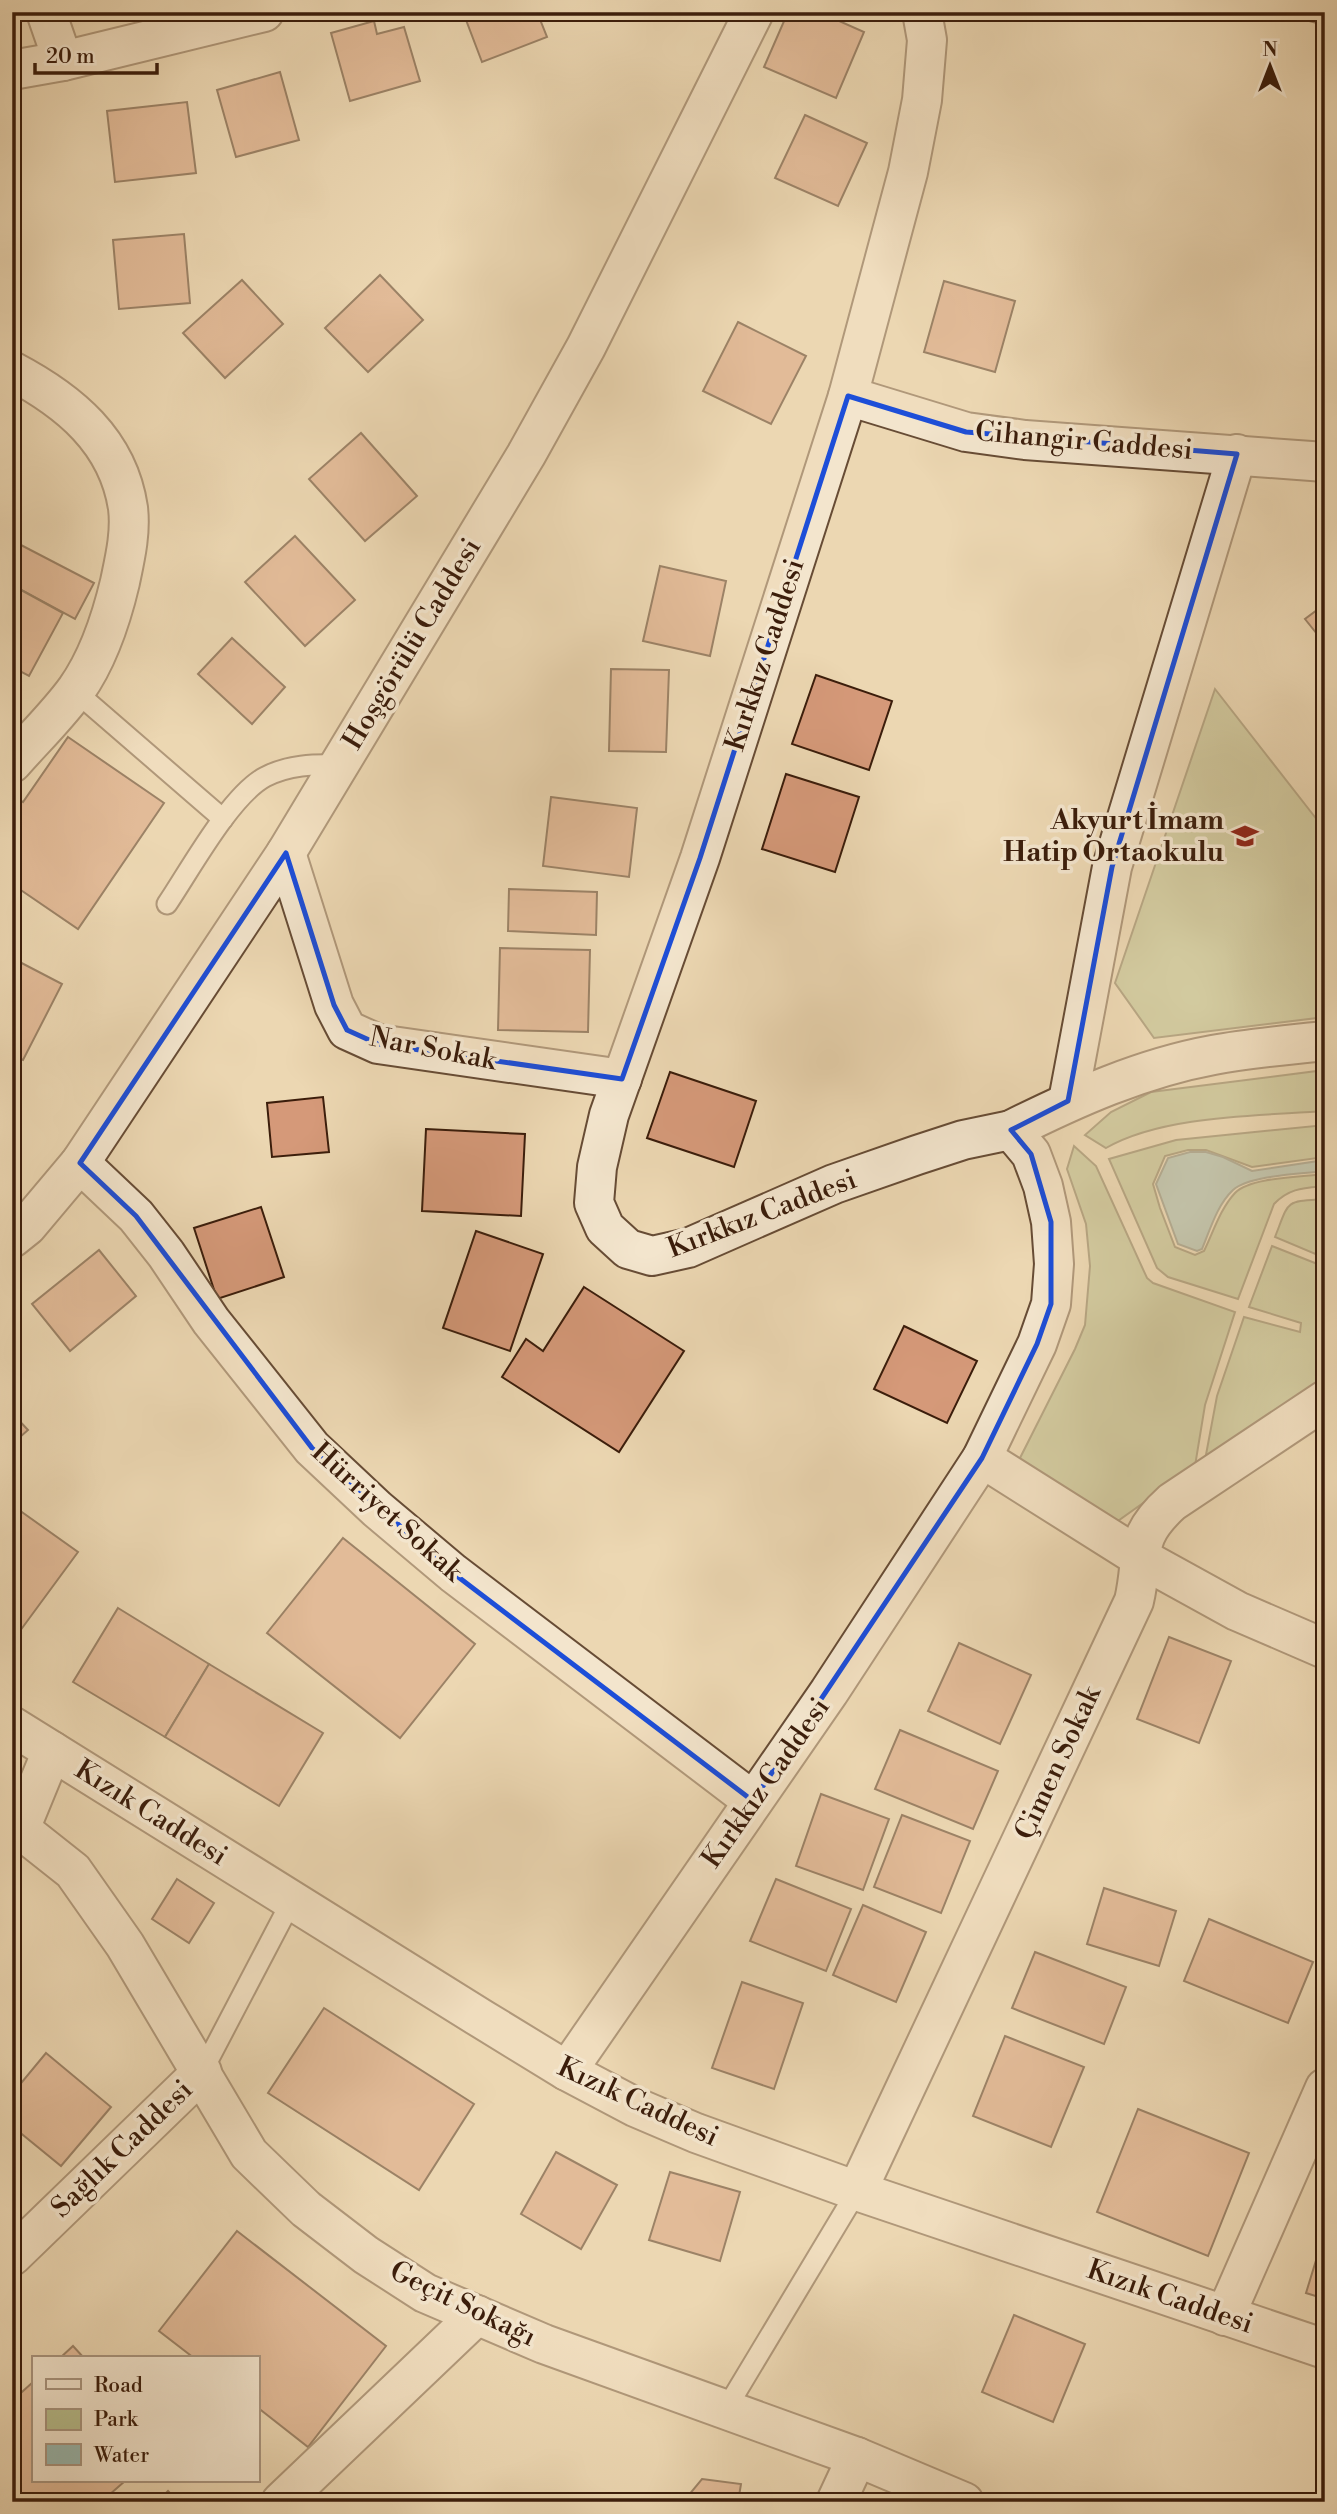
<svg xmlns="http://www.w3.org/2000/svg" width="1337" height="2514" font-family="'Libre Bodoni',serif">
	<style>
		.green { fill: #b7be8d; stroke: #796e4c; stroke-width: 2 }
		.water { fill: #99b9b0; stroke: #737b6e; stroke-width: 2 }
		.building { fill: #d59979; stroke: #3b1d0b; stroke-width: 2 }
		.lines { fill: none; stroke-linecap: round; stroke-linejoin: round }
		.service-casing { stroke: #674c35; stroke-width: 23 }
		.minor-casing { stroke: #674c35; stroke-width: 42 }
		.tertiary-casing { stroke: #674c35; stroke-width: 42 }
		.service { stroke: #f3e5cd; stroke-width: 19 }
		.minor { stroke: #f3e5cd; stroke-width: 38 }
		.tertiary { stroke: #f3e5cd; stroke-width: 38 }
		.marked { fill: none; stroke: #1d4ed8; stroke-width: 5; stroke-linejoin: round }
		.labels { text-anchor: middle; dominant-baseline: central; stroke-width: 7; stroke-linejoin: round; paint-order: stroke }
		.street-label { font-size: 28px; fill: #3b1d0b; stroke: #f3e5cd }
		.poi-label { font-size: 28px; font-weight: bold; fill: #3b1d0b; stroke: #f3e5cd; text-anchor: end }
	</style>
	<rect width="100%" height="100%" fill="#ecd7b2"/>
	<filter id="stains"><feTurbulence type="fractalNoise" baseFrequency=".00286" numOctaves="4"/><feColorMatrix values="0 0 0 0 .2 0 0 0 0 .09 0 0 0 0 .02 0 0 0 .5 -.17"/></filter>
	<radialGradient id="worn" r=".72"><stop offset=".6" stop-color="#630" stop-opacity="0"/><stop offset="1" stop-color="#630" stop-opacity=".3"/></radialGradient>
	<g class="green">
		<path d="M1215,689L1325,830V1017L1154,1038L1115,983Z"/>
		<path d="M1325,1070V1111C1259,1116 1163,1115 1106,1148L1085,1135L1111,1112L1151,1092Z"/>
		<path d="M1325,1125V1157L1252,1167L1206,1150H1188L1165,1156L1153,1184L1160,1208L1175,1247L1195,1255L1204,1251C1213,1233 1220,1209 1235,1193C1250,1177 1302,1177 1325,1174V1186C1304,1188 1289,1188 1274,1204L1238,1299L1168,1277L1157,1268L1109,1159L1176,1140Z"/>
		<path d="M1074,1146L1096,1166L1147,1278L1153,1283L1235,1312L1205,1405L1195,1466L1115,1523L1018,1462L1075,1349L1085,1325L1090,1266L1086,1224L1067,1169Z"/>
		<path d="M1325,1199V1258L1275,1237C1290,1199 1284,1202 1325,1199Z"/>
		<path d="M1272,1246L1325,1267V1378L1205,1460L1217,1396L1244,1317L1300,1332L1301,1323L1249,1307Z"/>
	</g>
	<path class="water" d="M1190,1152H1206L1223,1157L1252,1171L1325,1160V1171C1302,1174 1250,1175 1233,1190C1217,1205 1210,1230 1202,1249L1197,1251L1178,1244L1156,1184L1168,1158Z"/>
	<g class="building">
		<path d="M463,12H537L547,37L482,62Z"/>
		<path d="M788,12H819L864,32L836,98L764,67Z"/>
		<path d="M1273,12H1325V25Z"/>
		<path d="M374,21L377,34L404,27L420,81L350,101L331,33Z"/>
		<path d="M280,72L299,140L236,157L217,90Z"/>
		<path d="M187,102L196,173L115,182L107,111Z"/>
		<path d="M805,115L867,143L838,206L775,178Z"/>
		<path d="M184,234L190,303L119,309L113,240Z"/>
		<path d="M380,275L423,320L368,372L325,328Z"/>
		<path d="M242,280L283,324L225,378L183,333Z"/>
		<path d="M944,281L1015,301L995,372L924,352Z"/>
		<path d="M738,322L806,356L771,424L703,391Z"/>
		<path d="M361,433L417,496L365,541L309,479Z"/>
		<path d="M295,536L355,600L305,646L245,582Z"/>
		<path d="M19,544L94,583L75,619L12,585V557Z"/>
		<path d="M660,566L726,581L710,656L643,641Z"/>
		<path d="M12,585L63,613L29,676L12,667Z"/>
		<path d="M1325,604V644L1305,619Z"/>
		<path d="M232,638L285,687L252,724L198,674Z"/>
		<path d="M611,669L669,670L666,752L609,751Z"/>
		<path d="M816,675L892,701L869,770L792,744Z"/>
		<path d="M68,737L164,803L78,929L12,884V805L17,798L23,802Z"/>
		<path d="M786,774L859,797L835,872L762,849Z"/>
		<path d="M551,797L637,808L629,877L543,866Z"/>
		<path d="M509,889L597,892L596,935L508,931Z"/>
		<path d="M500,948L590,950L588,1032L498,1030Z"/>
		<path d="M12,958L62,984L23,1060L12,1055Z"/>
		<path d="M670,1072L756,1101L734,1167L647,1138Z"/>
		<path d="M323,1097L329,1152L272,1157L267,1103Z"/>
		<path d="M426,1129L525,1134L521,1216L422,1211Z"/>
		<path d="M261,1207L284,1277L217,1299L194,1228Z"/>
		<path d="M476,1231L543,1254L510,1351L443,1328Z"/>
		<path d="M99,1250L136,1296L70,1351L32,1304Z"/>
		<path d="M584,1287L684,1351L619,1452L502,1377L526,1339L543,1351Z"/>
		<path d="M904,1326L977,1361L947,1423L874,1389Z"/>
		<path d="M12,1413L28,1430L12,1444Z"/>
		<path d="M12,1505L78,1552L17,1635L12,1632Z"/>
		<path d="M343,1538L475,1644L400,1738L267,1633Z"/>
		<path d="M118,1608L209,1664L165,1737L73,1682Z"/>
		<path d="M1169,1637L1231,1661L1199,1743L1137,1719Z"/>
		<path d="M959,1643L1031,1675L1000,1744L928,1711Z"/>
		<path d="M209,1664L323,1733L279,1806L165,1737Z"/>
		<path d="M900,1730L998,1771L973,1829L875,1789Z"/>
		<path d="M821,1794L889,1819L863,1890L796,1866Z"/>
		<path d="M902,1815L970,1841L941,1913L874,1887Z"/>
		<path d="M177,1879L214,1903L189,1943L152,1919Z"/>
		<path d="M776,1879L851,1909L826,1971L750,1941Z"/>
		<path d="M1104,1888L1176,1911L1159,1966L1087,1944Z"/>
		<path d="M863,1905L926,1932L896,2002L833,1975Z"/>
		<path d="M1209,1919L1313,1962L1288,2023L1184,1981Z"/>
		<path d="M1035,1952L1126,1987L1104,2044L1012,2008Z"/>
		<path d="M742,1982L803,2003L774,2089L712,2068Z"/>
		<path d="M324,2008L474,2104L419,2190L268,2093Z"/>
		<path d="M1005,2036L1084,2067L1051,2147L973,2116Z"/>
		<path d="M46,2053L111,2107L61,2166L12,2126V2094Z"/>
		<path d="M1138,2109L1249,2153L1208,2256L1097,2212Z"/>
		<path d="M556,2152L617,2185L581,2249L521,2214Z"/>
		<path d="M670,2172L740,2192L720,2261L649,2240Z"/>
		<path d="M237,2231L386,2346L308,2447L257,2407V2358H194L159,2331Z"/>
		<path d="M1325,2231V2299L1306,2293Z"/>
		<path d="M1014,2315L1085,2344L1053,2422L982,2392Z"/>
		<path d="M73,2346L84,2358H60Z"/>
		<path d="M33,2382V2481H125L101,2502H12V2401Z"/>
		<path d="M702,2479L741,2484L738,2502H683Z"/>
		<path d="M168,2491L178,2502H157Z"/>
	</g>
	<g class="lines">
		<defs>
			<g id="service">
				<path d="M75,691L223,819"/>
				<path d="M167,904C190,870 230,796 265,777C288,765 314,764 339,765"/>
				<path d="M202,2072L292,1900"/>
				<path d="M726,2409L857,2191"/>
			</g>
			<g id="minor">
				<path d="M46,12L63,61"/>
				<path d="M12,371C69,401 118,441 128,508C131,533 125,558 120,582C111,620 98,659 76,690C57,716 33,739 12,763"/>
				<path d="M286,853L334,1005L347,1030L378,1044L622,1079"/>
				<path d="M1068,1101L1112,867L1237,454"/>
				<path d="M1011,1130C1075,1098 1142,1068 1213,1055C1249,1048 1287,1045 1325,1041"/>
				<path d="M80,1163L136,1216L166,1254L211,1321L312,1448L377,1509L453,1573L753,1801"/>
				<path d="M982,1458L1139,1557L1237,1611L1325,1649"/>
				<path d="M857,2191L1134,1601C1145,1554 1131,1539 1172,1502L1325,1400"/>
				<path d="M1225,2316L1325,2088"/>
				<path d="M281,2502L477,2315"/>
			</g>
			<g id="tertiary">
				<path d="M12,70L63,61L264,12"/>
				<path d="M848,396L966,432L1025,440L1325,462"/>
				<path d="M12,1238L27,1226L80,1163L286,853L526,455L586,347L754,12"/>
				<path d="M12,1726L482,2019L567,2071L635,2107L696,2133L857,2191L1325,2349"/>
				<path d="M52,1751L20,1829L73,1871L125,1945L249,2154L306,2209L366,2255L425,2293L544,2344L857,2457L964,2502"/>
				<path d="M567,2071L829,1692L982,1458L1037,1344L1051,1304L1054,1264L1051,1222L1043,1186L1031,1154L1011,1130L963,1140L917,1155L834,1184L688,1248L652,1256L628,1249L605,1228L594,1203L597,1167L609,1115L700,858L848,396L908,172L922,100L927,40L922,12"/>
				<path d="M12,2256L202,2072"/>
				<path d="M836,2502L857,2457"/>
			</g>
		</defs>
		<use href="#service" class="service-casing"/>
		<use href="#minor" class="minor-casing"/>
		<use href="#tertiary" class="tertiary-casing"/>
		<use href="#service" class="service"/>
		<use href="#minor" class="minor"/>
		<use href="#tertiary" class="tertiary"/>
	</g>
	<path d="M0 0H1337V2514H0ZM848,396L966,432L1237,454L1112,867L1068,1101L1011,1130L1031,1154L1051,1222V1304L1037,1344L982,1458L753,1801L453,1573L312,1448L136,1216L80,1163L286,853L334,1005L347,1030L378,1044L622,1079L700,858Z" fill="#ecd7b2" fill-opacity=".55" fill-rule="evenodd"/>
	<path class="marked" d="M848,396L966,432L1237,454L1112,867L1068,1101L1011,1130L1031,1154L1051,1222V1304L1037,1344L982,1458L753,1801L453,1573L312,1448L136,1216L80,1163L286,853L334,1005L347,1030L378,1044L622,1079L700,858Z"/>
	<defs>
		<symbol id="school-bare" viewBox="-9 -9 18 18"><path d="M0-5L7-2L0 1L-7-2ZM-4 1L0 2.5L4 1V4Q0 6-4 4Z" fill="#8f2418" stroke="#f3e5cd" stroke-width="2.5" paint-order="stroke"/></symbol>
	</defs>
	<g fill-rule="evenodd">
		<use href="#school-bare" x="1226" y="817" width="38" height="38"/>
	</g>
	<g class="labels">
		<g class="street-label">
			<text transform="translate(1084 441) rotate(5)">Cihangir Caddesi</text>
			<text transform="translate(412 644) rotate(-59)">Hoşgörülü Caddesi</text>
			<text transform="translate(765 655) rotate(-72)">Kırkkız Caddesi</text>
			<text transform="translate(433 1049) rotate(11)">Nar Sokak</text>
			<text transform="translate(762 1214) rotate(-21)">Kırkkız Caddesi</text>
			<text transform="translate(387 1512) rotate(42)">Hürriyet Sokak</text>
			<text transform="translate(1058 1763) rotate(-65)">Çimen Sokak</text>
			<text transform="translate(766 1783) rotate(-55)">Kırkkız Caddesi</text>
			<text transform="translate(151 1813) rotate(32)">Kızık Caddesi</text>
			<text transform="translate(638 2102) rotate(25)">Kızık Caddesi</text>
			<text transform="translate(122 2149) rotate(-44)">Sağlık Caddesi</text>
			<text transform="translate(1170 2297) rotate(19)">Kızık Caddesi</text>
			<text transform="translate(463 2304) rotate(26)">Geçit Sokağı</text>
		</g>
		<g class="poi-label">
			<text x="1224" y="820">Akyurt İmam<tspan x="1224" dy="32">Hatip Ortaokulu</tspan></text>
		</g>
	</g>
	<rect width="1337" height="2514" fill="none" stroke="#ecd7b2" stroke-width="42"/>
	<rect x="14" y="14" width="1309" height="2486" fill="none" stroke="#3b1d0b" stroke-width="3.5"/>
	<rect x="21" y="21" width="1295" height="2472" fill="none" stroke="#3b1d0b" stroke-width="2"/>
	<rect x="32" y="2356" width="228" height="126" fill="#f3e5cd" stroke="#a9957f" stroke-width="2"/>
	<rect x="46" y="2379" width="35" height="10" fill="#f3e5cd" stroke="#a9957f" stroke-width="2"/>
	<text x="94" y="2392" font-size="21" fill="#3b1d0b">Road</text>
	<rect x="46" y="2409" width="35" height="21" fill="#b7be8d" stroke="#a9957f" stroke-width="2"/>
	<text x="94" y="2426" font-size="21" fill="#3b1d0b">Park</text>
	<rect x="46" y="2444" width="35" height="21" fill="#99b9b0" stroke="#a9957f" stroke-width="2"/>
	<text x="94" y="2462" font-size="21" fill="#3b1d0b">Water</text>
	<g transform="translate(1270 66)" stroke="#f3e5cd" stroke-width="5" paint-order="stroke">
	<path d="M0-5L12 26L0 18L-12 26Z" fill="#3b1d0b"/>
	<text y="-10" font-size="19" font-weight="bold" text-anchor="middle" fill="#3b1d0b">N</text>
	</g>
	<path d="M35 63v10h122v-10" fill="none" stroke="#3b1d0b" stroke-width="3.5"/>
	<text x="46" y="63" font-size="21" fill="#3b1d0b" stroke="#f3e5cd" stroke-width="5" paint-order="stroke">20 m</text>
	<rect width="100%" height="100%" filter="url(#stains)"/>
	<rect width="100%" height="100%" fill="url(#worn)"/>
</svg>
